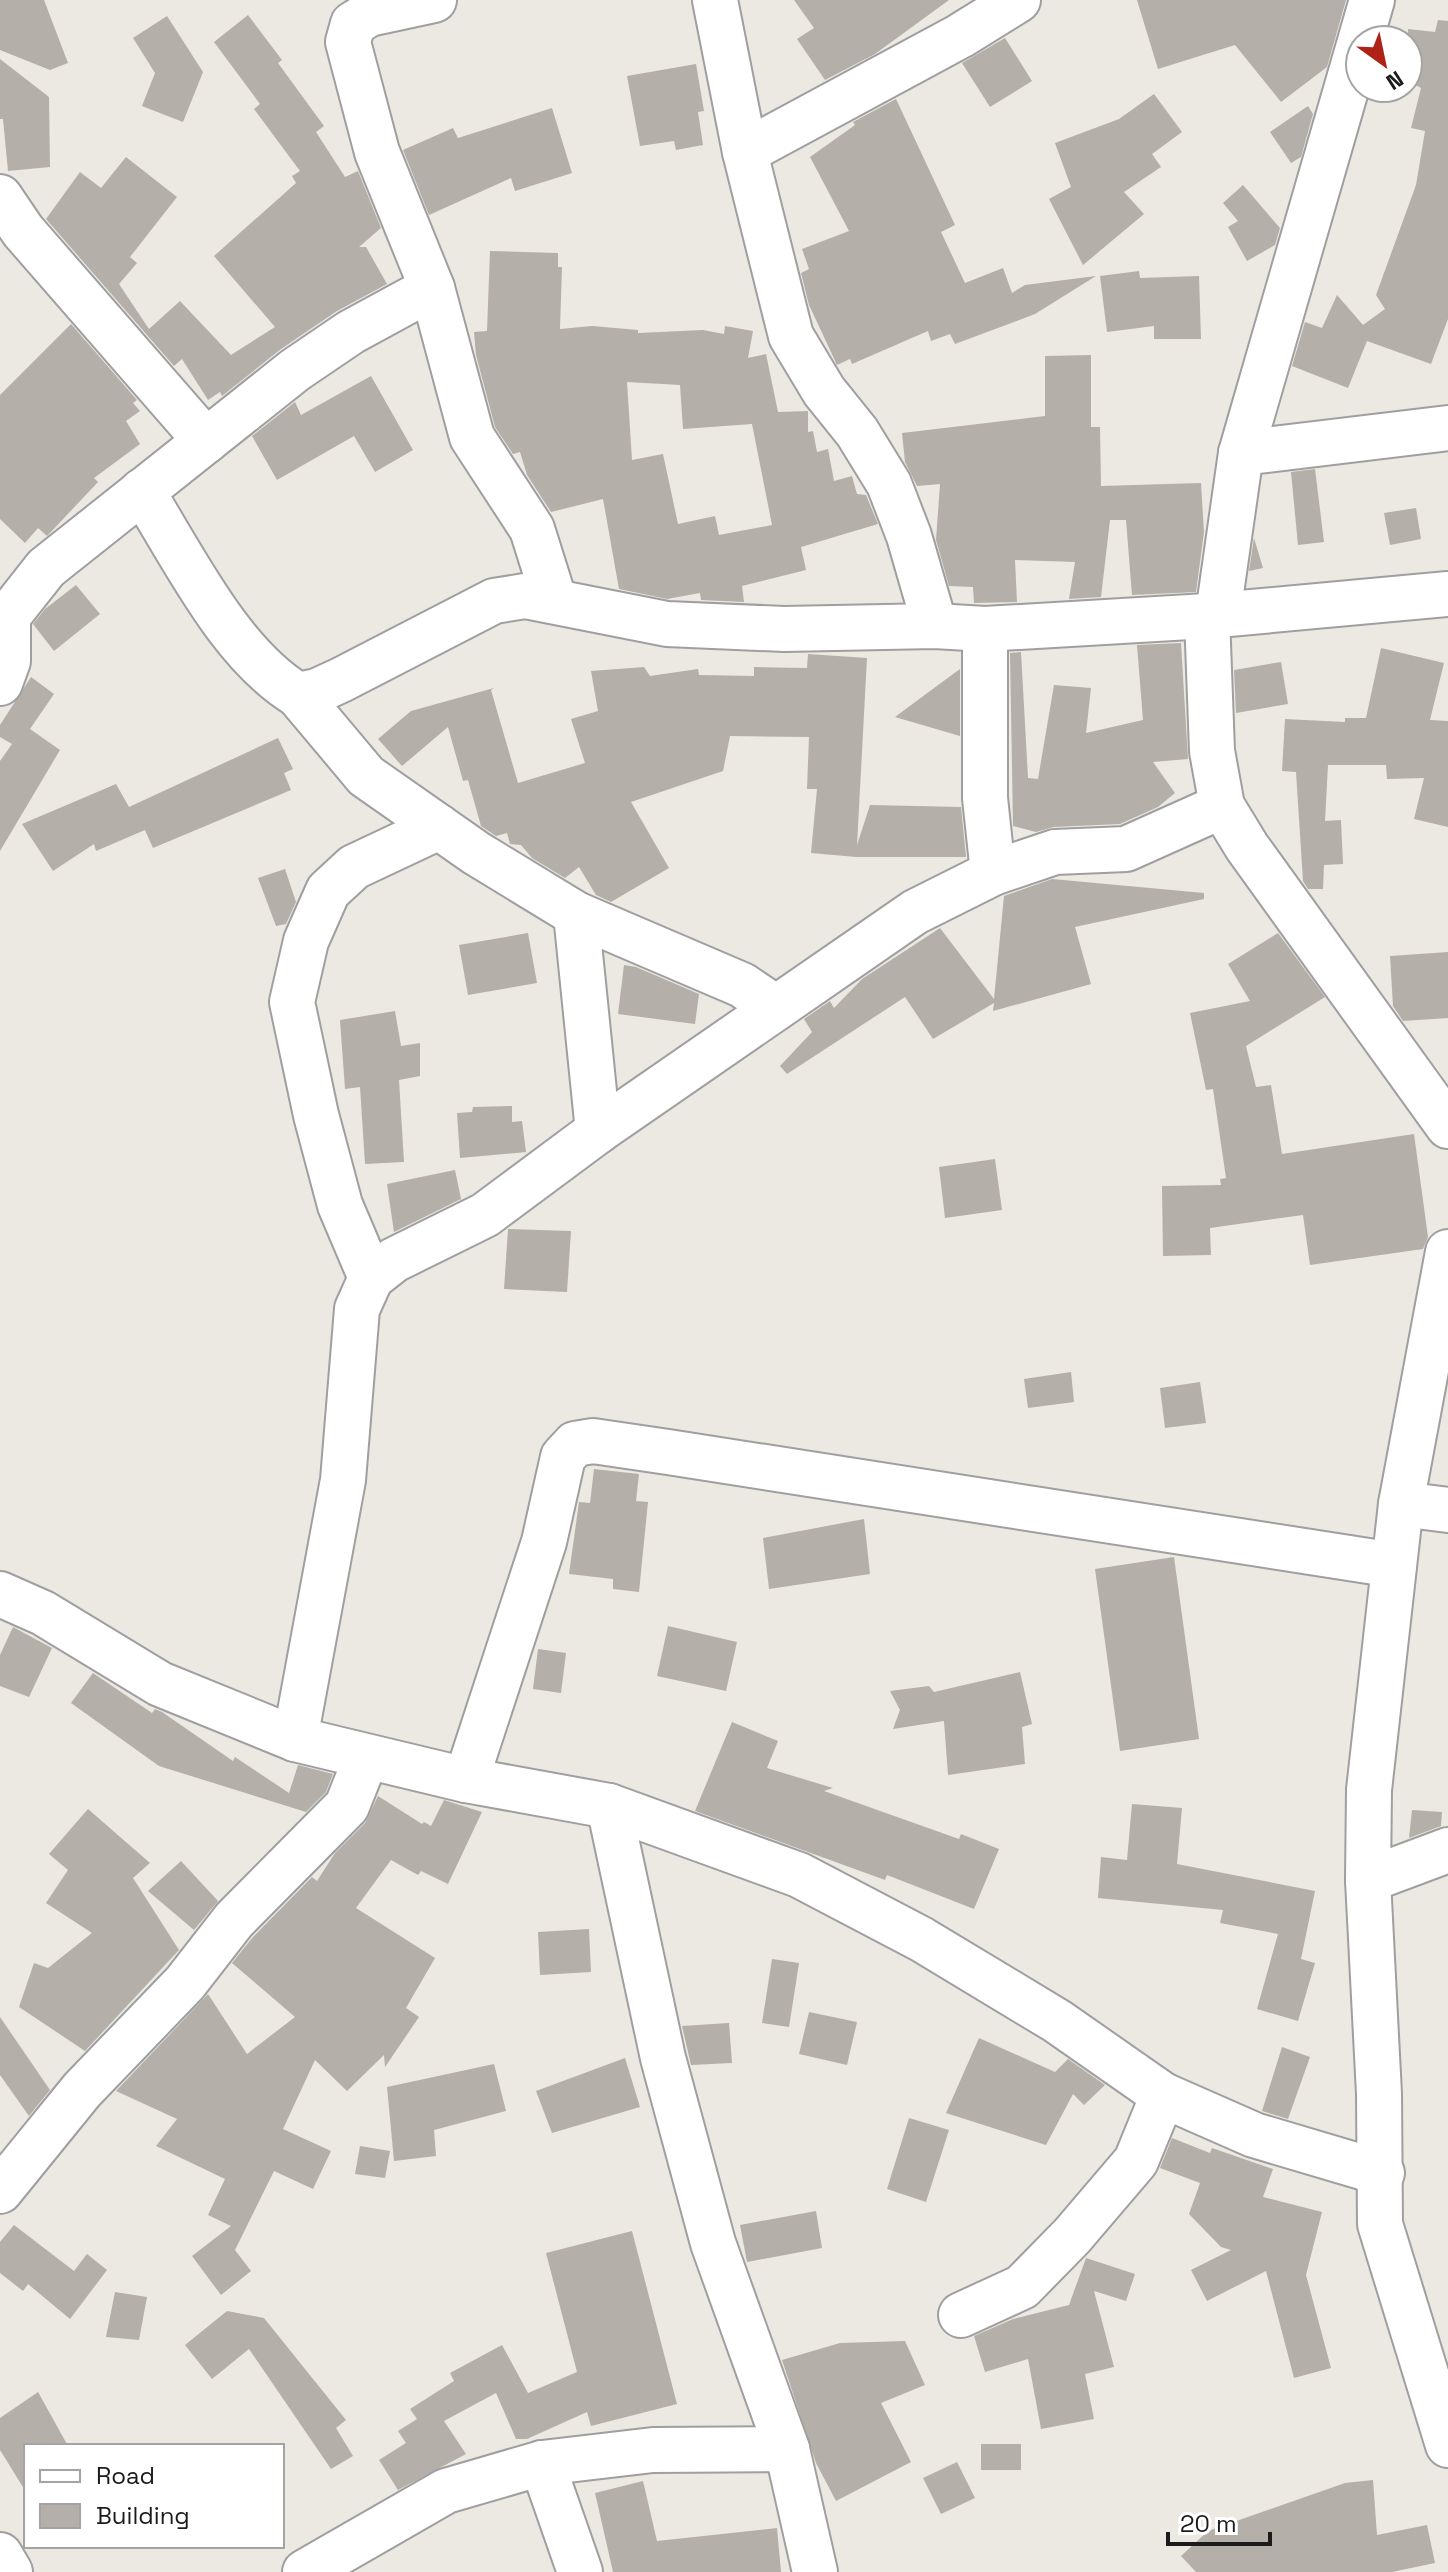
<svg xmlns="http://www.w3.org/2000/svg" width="1448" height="2572" font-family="'Space Grotesk',sans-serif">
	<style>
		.building { fill: #b4afa8; fill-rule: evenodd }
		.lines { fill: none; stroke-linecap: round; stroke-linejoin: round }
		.minor-casing { stroke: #9f9f9f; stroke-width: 48 }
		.minor { stroke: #fff; stroke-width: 44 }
	</style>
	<rect width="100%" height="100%" fill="#ece9e2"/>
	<g class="building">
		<path d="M0,0H44L68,63L50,70L0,50Z"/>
		<path d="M794,0H949L875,54L825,80L797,39L814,28Z"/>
		<path d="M1137,0H1346L1327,67L1281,102L1235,45L1158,69Z"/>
		<path d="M248,15L282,60L278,63L324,126L316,132L345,177L358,171L381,228L359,247H366L387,284L337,311L281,349L222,396L220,392L208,400L182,359L174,366L46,219L80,172L101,188L126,157L177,197L130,257L137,263L119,284L149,329L180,301L231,355L275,327L214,256L296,183L292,176L300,171L254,109L260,104L214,42Z"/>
		<path d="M167,16L203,72L183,122L142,106L155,73L133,38Z"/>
		<path d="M1438,20L1448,21V319L1431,364L1367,341L1348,388L1292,366L1305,322L1322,328L1337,295L1363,325L1385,309L1376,295L1416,185L1425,131L1411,128L1421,88L1408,81V29L1435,32Z"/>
		<path d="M1005,38L1032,81L990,107L962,63Z"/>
		<path d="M0,59L49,97L50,167L8,171L3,119H0Z"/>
		<path d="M696,64L704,111L698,112L703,145L676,150L674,141L640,146L627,76Z"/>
		<path d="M1154,94L1182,132L1152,154L1161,167L1124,192L1144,214L1083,265L1049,199L1071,187L1055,143L1119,119Z"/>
		<path d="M896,99L955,225L941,232L965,283L1003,268L1012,293L1025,285L1096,276L1035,314L955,344L950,334L931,341L928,331L852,364L850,359L837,365L809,305L801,273L809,269L802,249L849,231L810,157L855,125L853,122Z"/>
		<path d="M1308,106L1313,114L1301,157L1291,163L1270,132Z"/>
		<path d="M552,108L572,173L515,191L511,178L429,215L403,150L453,128L458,138Z"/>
		<path d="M1243,185L1280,228L1275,245L1247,261L1228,227L1238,221L1223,203Z"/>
		<path d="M490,251L558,253V267H562L560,329L592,326L638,330V333L703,330L724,334L725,326L753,331L748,358L766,354L778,412L808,411V432L813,431L817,452L828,449L834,481L852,476L857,494L866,495L878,524L801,547L806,570L742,586L744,602L701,600L700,593L667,599L619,589L603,499L551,512L527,475L520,452L513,454L495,427L476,355L474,332L487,331ZM627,382L680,385L683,429L752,424L772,525L719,535L715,516L678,524L663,454L632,460Z"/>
		<path d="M1139,271L1140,278L1199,276L1201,339H1154V326L1107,332L1100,276Z"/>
		<path d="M71,324L137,400L133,403L140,411L126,421L140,444L94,478L98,482L49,534L47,536L38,528L25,543L0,519V395Z"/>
		<path d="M1091,355V427H1100L1101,486L1201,483L1204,532L1196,592L1132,595L1126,520H1110L1101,597L1069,599L1075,562L1015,560L1017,602L974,603L973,587L949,586L936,540L940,484L917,486L905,462L902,433L1045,416V356Z"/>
		<path d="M371,376L413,450L375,472L354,436L277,480L252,436L295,402L301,415Z"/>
		<path d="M1315,469L1324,542L1298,545L1291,472Z"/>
		<path d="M1416,508L1421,539L1390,545L1384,513Z"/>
		<path d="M1254,538L1263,568L1249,571Z"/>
		<path d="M76,585L100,614L54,651L33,624L45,609Z"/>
		<path d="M1181,643L1188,759L1153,762L1175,793L1158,807L1120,824L1054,827L1036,832L1013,826L1010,653L1021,652L1028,778L1038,779L1054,685L1091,688L1086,733L1143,720L1137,645Z"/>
		<path d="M1381,648L1444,663L1430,720L1448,721V827L1414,819L1424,778L1387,779L1386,765H1328L1325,821L1341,820L1343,864L1324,865L1323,889H1308L1303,881L1296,772L1282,771L1285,719L1345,722V718H1366Z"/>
		<path d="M808,654L867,658L857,845L870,805L961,807L966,857H856L811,853L817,789H807L809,737L730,736L723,771L631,802L669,868L611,902L596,895L579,867L565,878L532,858L521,845L510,844L507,833L496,836L481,826L468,780L463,781L448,727L402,766L378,739L411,711L494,688L491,690L518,783L585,763L571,719L598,711L591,671L644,667L650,676L698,669L699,675L754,676V667L807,668Z"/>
		<path d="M1281,662L1288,704L1236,713L1234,670Z"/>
		<path d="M960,669V736L895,717L930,691Z"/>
		<path d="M31,677L54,694L30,729L60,750L0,851V761L12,744L0,737V725Z"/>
		<path d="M278,738L293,769L284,773L291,790L153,848L145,830L96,851L94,844L53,871L22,824L116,784L129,807Z"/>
		<path d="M285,869L296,902L286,924L276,926L258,878Z"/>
		<path d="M1052,879L1204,893V899L1075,927L1091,984L993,1011L994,1003L933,1039L905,997L787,1074L780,1066L812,1032L804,1019L830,1001L834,1008L862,979L940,928L994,999L1004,896Z"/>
		<path d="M528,933L537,983L468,995L459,945Z"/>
		<path d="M1278,933L1325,997L1246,1046L1256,1087L1271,1085L1282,1154L1414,1134L1428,1237L1423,1249L1310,1265L1303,1215L1210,1228L1211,1255L1163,1256L1162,1186L1221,1185L1220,1179L1226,1178L1213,1089L1206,1090L1190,1013L1250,1001L1228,964Z"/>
		<path d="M1448,952V1018L1403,1021L1393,1006L1390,956Z"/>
		<path d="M624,965L636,967L699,994L695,1024L618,1014Z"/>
		<path d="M395,1011L401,1046L420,1043V1076L399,1080L404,1162L365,1164L360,1087L345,1089L340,1020Z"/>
		<path d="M512,1106V1122L522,1121L526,1152L460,1158L457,1113L472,1112L473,1107Z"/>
		<path d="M995,1159L1002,1210L945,1218L939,1167Z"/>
		<path d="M455,1170L461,1199L394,1232L387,1184Z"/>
		<path d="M508,1229L571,1231L567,1292L504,1289Z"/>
		<path d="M1071,1372L1074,1402L1028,1408L1024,1379Z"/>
		<path d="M1200,1382L1206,1423L1165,1428L1160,1388Z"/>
		<path d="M594,1469L639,1474L636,1501L648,1502L639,1592L613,1589V1579L569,1574L579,1502L590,1503Z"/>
		<path d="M864,1519L870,1574L769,1589L763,1538Z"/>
		<path d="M1174,1557L1199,1739L1120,1751L1095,1569Z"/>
		<path d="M668,1626L737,1642L726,1691L657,1676Z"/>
		<path d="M13,1627L52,1648L29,1697L0,1686V1655Z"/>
		<path d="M538,1649L566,1653L561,1693L533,1689Z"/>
		<path d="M1020,1672L1032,1724L1022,1727L1025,1764L948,1775L944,1721L893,1729L900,1710L890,1691L929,1686L934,1692Z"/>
		<path d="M93,1673L152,1713L155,1709L162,1712L233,1761L235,1757L289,1793L298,1765L333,1774L326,1792L306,1812L159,1766L71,1703Z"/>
		<path d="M732,1722L778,1741L767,1768L833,1788L824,1791L959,1839L961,1834L999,1849L974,1909L887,1875L885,1880L695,1811Z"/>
		<path d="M378,1796L422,1824L424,1822L431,1826L444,1800L482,1812L448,1884L421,1871L418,1875L391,1860L356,1908L435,1958L406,2008L419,2017L385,2067L384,2055L347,2091L315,2060L283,2129L331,2151L313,2189L274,2171L235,2250L251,2271L221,2295L192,2256L231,2226L208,2215L225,2179L156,2146L177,2119L116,2091L208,1994L247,2054L295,2017L232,1963L253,1937L312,1877L317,1881L335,1853L365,1823Z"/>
		<path d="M1132,1804L1182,1808L1177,1864L1315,1891L1301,1959L1315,1963L1298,2021L1257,2009L1278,1934L1220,1923L1223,1910L1098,1898L1101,1857L1127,1860Z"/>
		<path d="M88,1809L150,1863L133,1878L179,1950L85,2051L19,2007L34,1963L48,1968L92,1933L46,1903L68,1870L49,1854Z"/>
		<path d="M1412,1810L1442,1812L1441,1826L1409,1838Z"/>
		<path d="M181,1861L218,1901L194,1930L148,1891Z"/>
		<path d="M589,1929L591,1972L540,1975L538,1932Z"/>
		<path d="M772,1959L799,1963L789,2027L762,2023Z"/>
		<path d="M809,2012L857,2022L847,2065L799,2054Z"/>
		<path d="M0,2017L50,2090L29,2116L0,2075Z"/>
		<path d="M729,2023L732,2063L691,2065L682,2026Z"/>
		<path d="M979,2038L1055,2072L1068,2059L1105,2085L1084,2105L1073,2094L1046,2145L946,2113Z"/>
		<path d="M1282,2047L1310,2057L1288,2119L1262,2111Z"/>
		<path d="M625,2058L640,2107L552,2133L536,2091Z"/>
		<path d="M494,2064L506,2111L434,2130L436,2156L394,2161L387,2087Z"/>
		<path d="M909,2118L949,2130L926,2202L887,2189Z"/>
		<path d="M1172,2138L1210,2153L1212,2148L1273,2169L1263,2197L1322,2212L1306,2275L1331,2368L1294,2378L1266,2271L1207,2301L1191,2270L1231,2250L1221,2247L1189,2214L1200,2183L1160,2168Z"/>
		<path d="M360,2146L390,2151L385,2178L355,2174Z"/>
		<path d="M816,2211L822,2248L747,2262L740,2225Z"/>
		<path d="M14,2225L74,2271L87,2254L107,2270L70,2319L28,2284L23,2291L0,2273V2242Z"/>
		<path d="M632,2231L677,2404L591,2426L587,2412L527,2439H516L496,2393L444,2421L466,2454L398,2490L379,2460L406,2443L398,2431L417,2419L410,2409L454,2381L450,2373L502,2345L528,2393L577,2372L546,2253Z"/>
		<path d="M1086,2258L1135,2274L1126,2301L1094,2291L1114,2367L1085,2374L1094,2419L1041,2429L1028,2359L985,2372L974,2336L1013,2319L1069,2305Z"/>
		<path d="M115,2292L147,2297L139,2340L106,2337Z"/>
		<path d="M227,2311L264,2318L346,2420L336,2428L353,2456L331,2469L249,2349L212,2379L185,2345Z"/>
		<path d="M905,2341L925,2385L881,2403L911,2462L836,2501L816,2463L782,2360L840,2343Z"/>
		<path d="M38,2392L68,2446H26V2492L0,2450V2418Z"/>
		<rect x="981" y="2444" width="40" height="26"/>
		<path d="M957,2462L975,2498L941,2514L923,2478Z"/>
		<path d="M1373,2480L1377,2535L1427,2525L1435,2563L1392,2572H1196L1181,2556L1208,2531L1345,2483Z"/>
		<path d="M643,2481L657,2541L777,2528L781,2572H613L595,2493Z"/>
	</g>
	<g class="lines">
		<defs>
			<g id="minor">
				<path d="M434,0L369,14L353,24L348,42L377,152L432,288L472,437L532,529L554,599"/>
				<path d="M715,0L745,152L791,336L824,391L857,432L889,484L909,536L935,626"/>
				<path d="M745,152L960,36L1018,0"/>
				<path d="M0,197L23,231L206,441"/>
				<path d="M1241,453L1448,428"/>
				<path d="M142,491C184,558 230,654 298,695L317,691L341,680L494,601L525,596L667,624L784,629L935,626L985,629L1207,616L1448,594"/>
				<path d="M1218,614L1241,453L1372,0"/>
				<path d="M1207,616L1212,751L1222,806L1247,847L1448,1126"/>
				<path d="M985,629V798L993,873"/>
				<path d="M0,683L8,661V616L46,568L295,370L351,332L432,288"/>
				<path d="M298,695L366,776L476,853L576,914L742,985L776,1008"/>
				<path d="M576,914L598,1131"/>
				<path d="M1448,1252L1401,1504L1369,1790L1368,1880L1379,2094L1380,2224L1448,2445"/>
				<path d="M371,1278L340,1205L316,1115L292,1002L306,941L328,891L354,867L439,827"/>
				<path d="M1401,1504L1448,1510"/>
				<path d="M0,1594L43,1613L160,1684L295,1739L466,1780L609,1806L799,1875L921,1939L1057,2021L1163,2095L1254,2135L1382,2173"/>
				<path d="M295,1739L343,1480L357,1309L371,1278L394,1260L485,1215L598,1131L915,912L993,873L1055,852L1126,849L1222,806"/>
				<path d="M466,1780L544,1542L563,1457L575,1444L593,1441L668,1452L1394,1565"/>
				<path d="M609,1806L663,2058L713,2243L787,2449L815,2572"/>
				<path d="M1368,1880L1448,1850"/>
				<path d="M0,2191L82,2090L185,1983L234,1920L347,1806L366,1758"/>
				<path d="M961,2315L1022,2287L1072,2236L1136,2161L1163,2095"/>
				<path d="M542,2463L580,2572"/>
				<path d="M0,2555L10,2572"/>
				<path d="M305,2572L446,2491L542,2463L653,2450L787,2449"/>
			</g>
		</defs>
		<use href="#minor" class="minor-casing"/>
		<use href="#minor" class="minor"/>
	</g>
	<rect x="24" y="2444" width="260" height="104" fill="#ffffff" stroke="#a4a4a4" stroke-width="2"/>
	<rect x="40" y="2470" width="40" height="12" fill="#ffffff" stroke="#a4a4a4" stroke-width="2"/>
	<text x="96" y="2484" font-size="24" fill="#1b1b1b">Road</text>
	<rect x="40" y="2504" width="40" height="24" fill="#b4afa8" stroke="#a4a4a4" stroke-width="2"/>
	<text x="96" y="2524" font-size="24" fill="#1b1b1b">Building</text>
	<g transform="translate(1384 64) rotate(147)"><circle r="38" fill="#ffffff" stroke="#a4a4a4" stroke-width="2"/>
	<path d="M0-6L14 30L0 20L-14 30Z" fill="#af2218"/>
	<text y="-12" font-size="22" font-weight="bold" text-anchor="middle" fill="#1b1b1b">N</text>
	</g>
	<path d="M1168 2532v12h102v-12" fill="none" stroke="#1b1b1b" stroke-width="4"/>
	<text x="1180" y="2532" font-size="24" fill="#1b1b1b" stroke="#ffffff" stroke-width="6" paint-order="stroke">20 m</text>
</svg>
